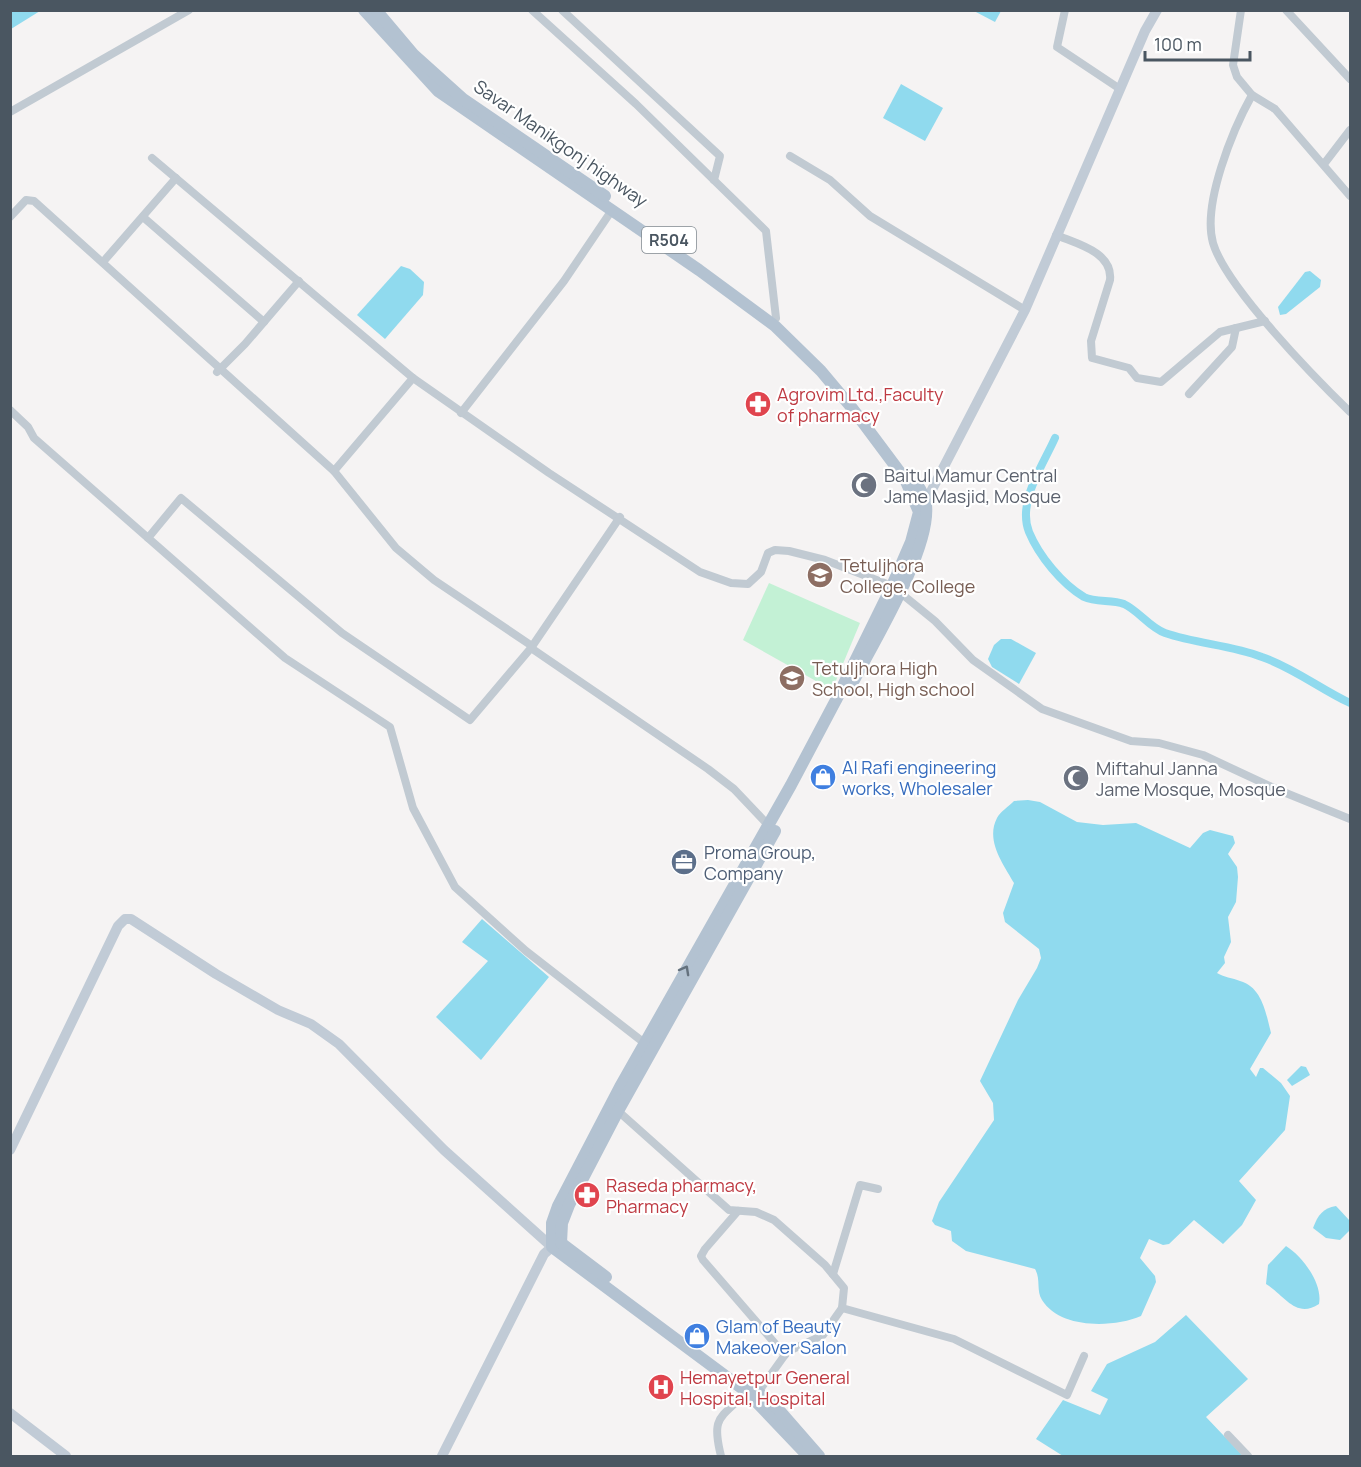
<svg xmlns="http://www.w3.org/2000/svg" width="1361" height="1467" font-family="Manrope,sans-serif">
	<style>
		.green { fill: #c3f1d5 }
		.water { fill: #90daee }
		.lines { fill: none; stroke-linecap: round; stroke-linejoin: round }
		.canal { stroke: #90daee; stroke-width: 8 }
		.street { stroke: #c1cad2; stroke-width: 8 }
		.secondary { stroke: #c1cbd6; stroke-width: 10 }
		.primary { stroke: #b3c2d1; stroke-width: 12 }
		.oneway { stroke: #64717d }
		.labels { text-anchor: middle; dominant-baseline: central; stroke-width: 4.5; stroke-linejoin: round; paint-order: stroke }
		.shield { fill: #fff; stroke: #808990; stroke-width: 1.5 }
		.shield-label { font-size: 16px; font-weight: bold; fill: #4a5661 }
		.street-label { font-size: 18px; fill: #4a5661; stroke: #fff }
		.health-label { font-size: 18px; fill: #be3a42; stroke: #fff; text-anchor: start }
		.worship-label { font-size: 18px; fill: #5b616d; stroke: #fff; text-anchor: start }
		.education-label { font-size: 18px; fill: #785e54; stroke: #fff; text-anchor: start }
		.shop-label { font-size: 18px; fill: #366cbe; stroke: #fff; text-anchor: start }
		.service-label { font-size: 18px; fill: #4e5e75; stroke: #fff; text-anchor: start }
	</style>
	<rect width="100%" height="100%" fill="#f5f3f3"/>
	<path class="green" d="M769,583L860,623L832,690L743,640Z"/>
	<g class="water">
		<path d="M11,10H40V11L11,29Z"/>
		<path d="M974,11H1001L995,22Z"/>
		<path d="M901,84L943,108L925,141L883,118Z"/>
		<path d="M401,266L410,269L424,282L423,295L385,339L357,315Z"/>
		<path d="M1310,271L1321,280L1320,287L1286,314L1280,315L1278,307L1305,272Z"/>
		<path d="M1001,639H1011L1036,653L1019,684L992,667L988,659L994,645Z"/>
		<path d="M1028,800L1040,802L1077,822L1103,825L1136,823L1190,848L1203,833L1210,830L1233,836L1235,843L1228,854L1237,867L1238,877L1236,902L1228,917L1231,942L1224,957L1225,963L1217,973C1223,977 1233,978 1240,981C1262,987 1266,1013 1271,1033L1250,1069L1256,1077L1260,1068H1263L1281,1083L1290,1096L1285,1130L1239,1181L1256,1200L1242,1225L1223,1244L1194,1220L1169,1244L1163,1245L1149,1239L1140,1258L1155,1276L1156,1282L1141,1316C1113,1328 1060,1329 1042,1300C1036,1291 1041,1279 1035,1269L966,1251L952,1241L951,1231L935,1225L932,1221L939,1202L994,1120L993,1103L980,1081L1018,1000L1037,968L1041,958L1039,949L1005,922L1003,913L1014,883C1004,865 985,841 997,818C1000,812 1009,806 1014,801Z"/>
		<path d="M482,919L549,977L481,1060L436,1017L488,961L462,942Z"/>
		<path d="M1301,1066L1306,1067L1310,1075L1292,1086L1287,1080Z"/>
		<path d="M1336,1206L1350,1221V1230L1340,1240L1326,1238L1313,1228C1318,1215 1323,1208 1336,1206Z"/>
		<path d="M1286,1246C1302,1256 1323,1283 1319,1304C1296,1319 1285,1296 1266,1284L1268,1265Z"/>
		<path d="M1186,1315L1248,1379L1206,1417L1243,1456H1063L1036,1439L1063,1400L1100,1415L1108,1399L1091,1391L1107,1364L1155,1342Z"/>
	</g>
	<g class="lines">
		<path class="canal" d="M1055,438C1043,465 1017,502 1029,532C1039,556 1062,584 1084,597C1096,603 1112,599 1124,604C1139,611 1150,628 1165,633C1197,644 1231,645 1262,657C1294,668 1320,689 1350,703"/>
		<g class="street">
			<path d="M532,10L636,104L766,231L776,318"/>
			<path d="M562,10L720,156L714,180"/>
			<path d="M1065,10L1057,47L1120,89"/>
			<path d="M1241,10L1233,65L1237,77L1252,95L1275,109L1350,196"/>
			<path d="M1286,10L1350,79"/>
			<path d="M1252,95C1233,129 1202,204 1213,243C1226,287 1315,378 1350,412"/>
			<path d="M10,112L189,10"/>
			<path d="M790,156L830,180L870,216L1025,310"/>
			<path d="M152,158L413,378L549,473L700,572L731,583L748,584L761,572L768,553L775,550L789,551L825,560L892,586L935,621L973,660L1042,709L1131,741L1159,743L1203,755L1276,789L1350,819"/>
			<path d="M1324,164L1350,130"/>
			<path d="M10,217L26,200L34,201L334,471L413,378"/>
			<path d="M143,217L264,322"/>
			<path d="M1056,235C1077,244 1113,252 1110,280L1091,341L1092,358L1129,368L1137,378L1161,382L1220,332L1265,321"/>
			<path d="M103,262L176,178"/>
			<path d="M217,372L245,344L299,281"/>
			<path d="M1189,394L1232,347L1236,328"/>
			<path d="M10,410L28,427L34,438L285,658L390,727L413,808L455,887L526,951L647,1045"/>
			<path d="M461,413L564,281L612,210"/>
			<path d="M334,471L396,548L434,580L532,646"/>
			<path d="M148,538L181,498L342,633L470,720L531,648L620,517"/>
			<path d="M531,648L708,769L734,789L771,828"/>
			<path d="M618,1111L729,1210L756,1212L774,1220L825,1265L844,1288L842,1308L954,1339L1067,1395L1084,1356"/>
			<path d="M738,1211L705,1249L701,1256L703,1260L785,1355"/>
			<path d="M833,1274L860,1185L878,1189"/>
			<path d="M759,1391L787,1352L823,1335L842,1308"/>
			<path d="M1228,1435L1248,1456"/>
			<path d="M721,1456C711,1416 720,1419 747,1392"/>
		</g>
		<g class="secondary">
			<path d="M923,507L1025,310L1145,31L1157,10"/>
			<path d="M10,1150L118,926L125,919H131L216,974L278,1010L311,1024L339,1044L444,1150L552,1247L544,1254L442,1456"/>
			<path d="M10,1413L66,1456"/>
		</g>
		<g class="primary">
			<path d="M364,10L438,91L699,270L775,326L821,371L852,408L905,479L919,512L911,542L892,586L836,700L791,785L620,1087L558,1206L552,1223V1247L747,1392L808,1456"/>
			<path d="M376,10L414,55L463,99L605,196"/>
			<path d="M850,688C871,646 931,550 926,505C925,499 921,490 917,484"/>
			<path d="M561,1243L562,1223L569,1205L618,1111L775,831"/>
			<path d="M561,1243L606,1277"/>
			<path d="M745,1381L778,1409L819,1456"/>
		</g>
	</g>
	<defs><path id="oneway-chevron" d="M-2-3.5L2.5 0L-2 3.5" fill="none" stroke-width="1.6" stroke-linecap="round" stroke-linejoin="round" transform="scale(1.5)"/></defs>
	<use class="oneway" href="#oneway-chevron" transform="translate(685 970) rotate(-61)"/>
	<defs>
		<symbol id="pharmacy-disc" viewBox="-11 -11 22 22"><circle r="9.5" fill="#e0444e" stroke="#fff"/><path d="M-2-6h4v4h4v4h-4v4h-4v-4h-4v-4h4Z" fill="#fff"/></symbol>
		<symbol id="mosque-disc" viewBox="-11 -11 22 22"><circle r="9.5" fill="#6b7280" stroke="#fff"/><path d="M3.5-4.9A6 6 0 1 0 3.5 4.9A5 5 0 1 1 3.5-4.9Z" fill="#fff"/></symbol>
		<symbol id="university-disc" viewBox="-11 -11 22 22"><circle r="9.5" fill="#8d6e63" stroke="#fff"/><path d="M0-5L7-2L0 1L-7-2ZM-4 1L0 2.5L4 1V4Q0 6-4 4Z" fill="#fff"/></symbol>
		<symbol id="school-disc" viewBox="-11 -11 22 22"><circle r="9.5" fill="#8d6e63" stroke="#fff"/><path d="M0-5L7-2L0 1L-7-2ZM-4 1L0 2.5L4 1V4Q0 6-4 4Z" fill="#fff"/></symbol>
		<symbol id="shop-disc" viewBox="-11 -11 22 22"><circle r="9.5" fill="#3f7fe0" stroke="#fff"/><path d="M-5-2.5h2.3a2.7 3.5 0 0 1 5.4 0H5L5.5 6h-11ZM-1.5-2.5h3a1.5 2.3 0 0 0-3 0Z" fill="#fff"/></symbol>
		<symbol id="office-disc" viewBox="-11 -11 22 22"><circle r="9.5" fill="#5c6f8a" stroke="#fff"/><path d="M-6-3h4V-5.5h4V-3h4V5H-6ZM-1-4.5V-3h2v-1.5ZM-6 0V1H6V0Z" fill="#fff"/></symbol>
		<symbol id="hospital-disc" viewBox="-11 -11 22 22"><circle r="9.5" fill="#e0444e" stroke="#fff"/><path d="M-5-5h3v3.5h4V-5h3V5h-3V1.5h-4V5h-3Z" fill="#fff"/></symbol>
	</defs>
	<g fill-rule="evenodd">
		<use href="#pharmacy-disc" x="743" y="389" width="30" height="30"/>
		<use href="#mosque-disc" x="849" y="470" width="30" height="30"/>
		<use href="#university-disc" x="805" y="560" width="30" height="30"/>
		<use href="#school-disc" x="777" y="663" width="30" height="30"/>
		<use href="#shop-disc" x="808" y="762" width="30" height="30"/>
		<use href="#mosque-disc" x="1061" y="763" width="30" height="30"/>
		<use href="#office-disc" x="669" y="847" width="30" height="30"/>
		<use href="#pharmacy-disc" x="572" y="1180" width="30" height="30"/>
		<use href="#shop-disc" x="682" y="1321" width="30" height="30"/>
		<use href="#hospital-disc" x="646" y="1372" width="30" height="30"/>
	</g>
	<g class="labels">
		<rect class="shield" x="642" y="227" width="54" height="26" rx="4.5"/>
		<g class="shield-label">
			<text x="669" y="240">R504</text>
		</g>
		<g class="street-label">
			<text transform="translate(561 143) rotate(35)">Savar Manikgonj highway</text>
		</g>
		<g class="health-label">
			<text x="777" y="394">Agrovim Ltd.,Faculty<tspan x="777" dy="21">of pharmacy</tspan></text>
			<text x="606" y="1185">Raseda pharmacy,<tspan x="606" dy="21">Pharmacy</tspan></text>
			<text x="680" y="1377">Hemayetpur General<tspan x="680" dy="21">Hospital, Hospital</tspan></text>
		</g>
		<g class="worship-label">
			<text x="884" y="475">Baitul Mamur Central<tspan x="884" dy="21">Jame Masjid, Mosque</tspan></text>
			<text x="1096" y="768">Miftahul Janna<tspan x="1096" dy="21">Jame Mosque, Mosque</tspan></text>
		</g>
		<g class="education-label">
			<text x="840" y="565">Tetuljhora<tspan x="840" dy="21">College, College</tspan></text>
			<text x="812" y="668">Tetuljhora High<tspan x="812" dy="21">School, High school</tspan></text>
		</g>
		<g class="shop-label">
			<text x="842" y="767">Al Rafi engineering<tspan x="842" dy="21">works, Wholesaler</tspan></text>
			<text x="716" y="1326">Glam of Beauty<tspan x="716" dy="21">Makeover Salon</tspan></text>
		</g>
		<g class="service-label">
			<text x="704" y="852">Proma Group,<tspan x="704" dy="21">Company</tspan></text>
		</g>
	</g>
	<rect width="1361" height="1467" fill="none" stroke="#4a5661" stroke-width="24"/>
	<path d="M1145 51v9h105v-9" fill="none" stroke="#4a5661" stroke-width="3"/>
	<text x="1154" y="51" font-size="18" fill="#4a5661" stroke="#ffffff" stroke-width="4.5" paint-order="stroke">100 m</text>
</svg>
